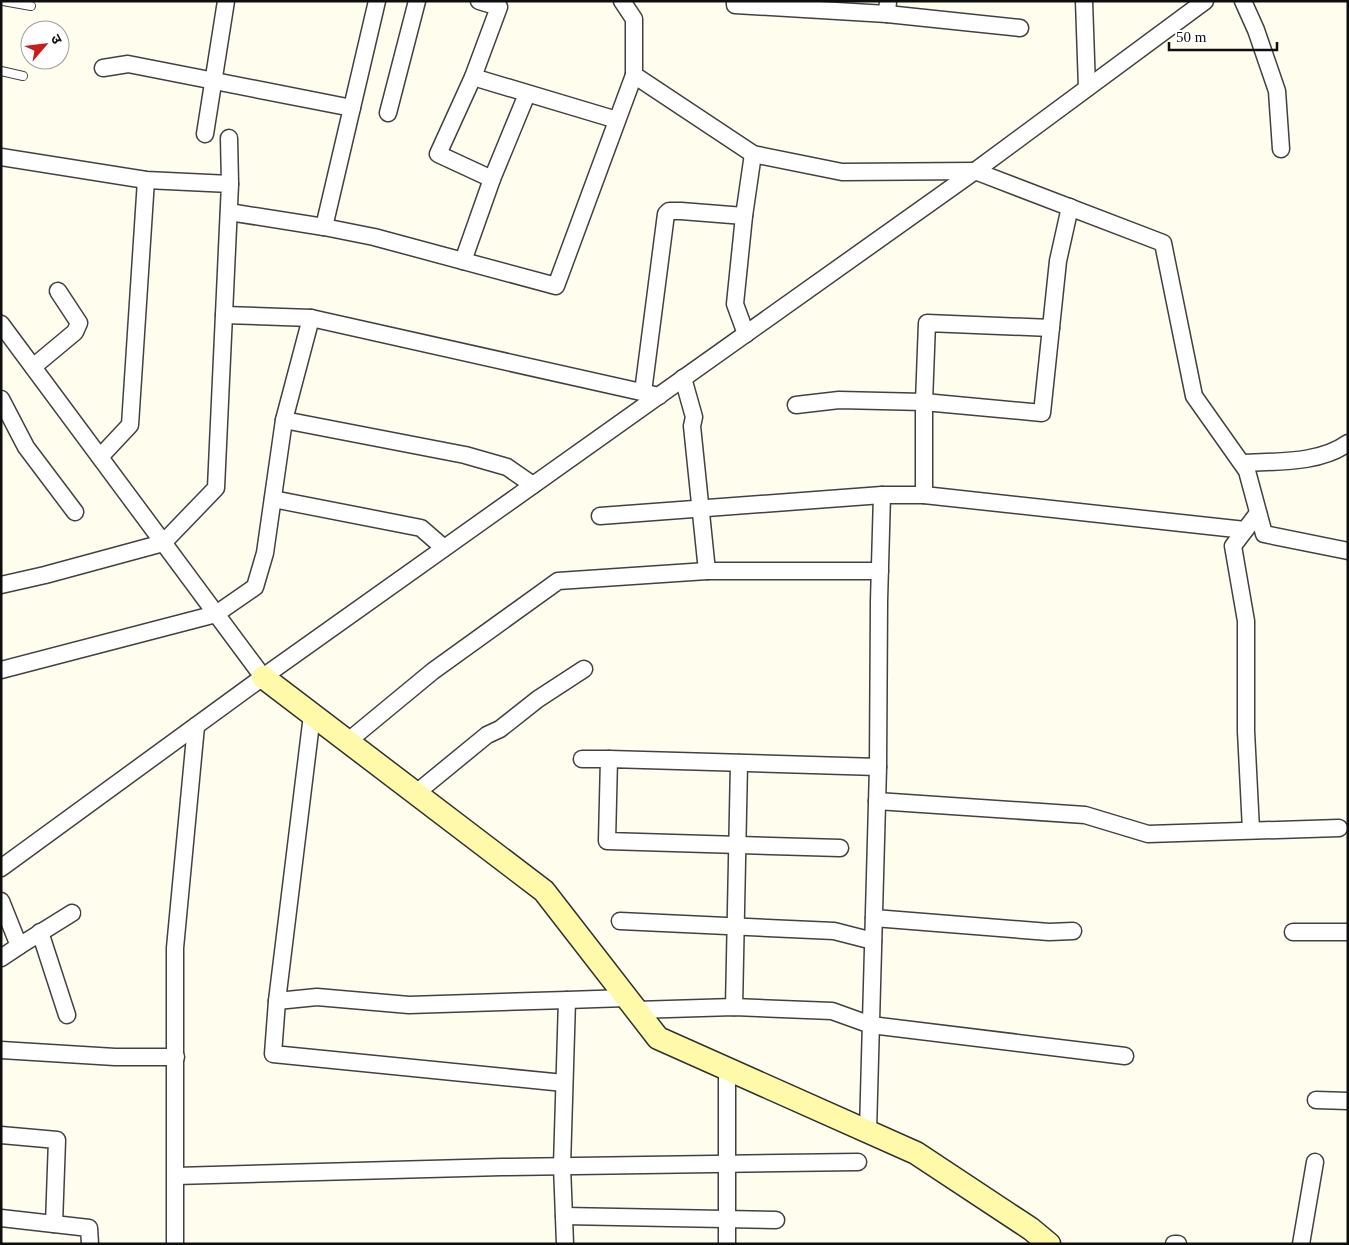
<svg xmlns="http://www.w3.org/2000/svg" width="1349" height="1245" font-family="'Times New Roman','Noto Sans Devanagari',serif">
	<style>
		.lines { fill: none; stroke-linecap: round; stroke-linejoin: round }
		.lane-casing { stroke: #414141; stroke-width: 10 }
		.street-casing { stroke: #414141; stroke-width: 19 }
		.secondary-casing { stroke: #303030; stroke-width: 25 }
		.lane { stroke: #fff; stroke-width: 8 }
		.street { stroke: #fff; stroke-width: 16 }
		.secondary { stroke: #fffaa9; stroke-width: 22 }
	</style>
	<rect width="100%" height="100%" fill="#fffdee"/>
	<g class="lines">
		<defs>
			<g id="lane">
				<path d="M3,1L31,6"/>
				<path d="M1,71L23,76"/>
			</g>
			<g id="street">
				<path d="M622,1L634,19V75L753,154L842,172L975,171L1163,243L1194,396L1247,471L1264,534L1348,551"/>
				<path d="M735,1V5L887,14L888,1"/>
				<path d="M1084,1L1087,88"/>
				<path d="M1243,1L1256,30L1277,91L1281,149"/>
				<path d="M887,14L1020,28"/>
				<path d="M103,68L128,64L352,108"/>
				<path d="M473,77L499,7L479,1"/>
				<path d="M388,113L417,1"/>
				<path d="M205,134L226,1"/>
				<path d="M229,138L230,184"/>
				<path d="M1,157L146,180L230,184L216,488L163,543L45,575L1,585"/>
				<path d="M492,179L527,94"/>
				<path d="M229,212L324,227L374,237L556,286L634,75"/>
				<path d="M324,227L377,1"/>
				<path d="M463,261L492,179L438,154L473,77L617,120"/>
				<path d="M224,315L311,318L659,396"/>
				<path d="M1,324L263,677"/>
				<path d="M746,334L735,304L744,216L753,154"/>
				<path d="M33,367L75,332L79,323L58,291"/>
				<path d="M683,378L694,417L692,426L707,571H880"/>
				<path d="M643,392L666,214L669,211H681L744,216"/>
				<path d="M1,399L26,447L75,512"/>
				<path d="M796,405L839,400L924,402L927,323L1051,328"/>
				<path d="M284,420L465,455L507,467L533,485"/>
				<path d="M100,457L130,425L146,180"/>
				<path d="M1242,463C1276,461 1319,464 1348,443"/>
				<path d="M924,495L1245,530"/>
				<path d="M273,499L421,528L444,548"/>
				<path d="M600,516L882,495H924V402L1042,413L1058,261L1070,207"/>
				<path d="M1,670L216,614L255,587L265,553L284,420L311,318"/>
				<path d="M312,715L277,1001L273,1054L564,1083"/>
				<path d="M347,742L433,671L558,581L707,571"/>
				<path d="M582,759H609"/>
				<path d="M415,794L487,735L500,729L538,699L584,669"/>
				<path d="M877,801L1085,815L1148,834L1339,828"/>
				<path d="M1251,830L1246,731V621L1233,546L1258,513"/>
				<path d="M840,848L607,841L609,759L878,767"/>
				<path d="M1,868L263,677L975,171L1205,1"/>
				<path d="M1,901L19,946L1,958"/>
				<path d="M874,918L1049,932L1073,931"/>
				<path d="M620,921L834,931L873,941"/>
				<path d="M40,932L67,1015"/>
				<path d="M1293,932H1348"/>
				<path d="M19,946L72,913"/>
				<path d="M277,1001L317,997L409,1005L567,1000"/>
				<path d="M734,1007L739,763"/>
				<path d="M636,1010L734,1007L832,1011L871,1025L1125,1056"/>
				<path d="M1,1050L115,1057H176"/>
				<path d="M727,1069V1244"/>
				<path d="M1316,1100L1348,1101"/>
				<path d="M868,1131L878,767L879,601L882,495"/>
				<path d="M1,1135L57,1140L54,1224"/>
				<path d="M176,1176L502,1167L858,1162"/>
				<path d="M564,1216L776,1220"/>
				<path d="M1,1218L89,1228L90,1244"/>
				<path d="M175,1244V948L196,726"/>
				<path d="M565,1244L562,1166L567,1000L626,998"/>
				<path d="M1174,1244H1178"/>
				<path d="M1301,1244L1315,1162"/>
			</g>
			<path id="secondary" d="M263,677L544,891L658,1038L916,1153L1031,1229L1049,1244"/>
		</defs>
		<use href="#lane" class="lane-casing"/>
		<use href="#street" class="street-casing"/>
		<use href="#secondary" class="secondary-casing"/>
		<use href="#lane" class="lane"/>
		<use href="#street" class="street"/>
		<use href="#secondary" class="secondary"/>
	</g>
	<rect width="1349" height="1245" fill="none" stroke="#0e0e0e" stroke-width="5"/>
	<g transform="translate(45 45) rotate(62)"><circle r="24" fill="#ffffff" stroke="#9f9f9f"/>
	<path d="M0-4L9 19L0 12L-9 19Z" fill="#c91b1a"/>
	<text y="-8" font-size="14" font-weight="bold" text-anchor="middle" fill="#0e0e0e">उ</text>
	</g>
	<path d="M1169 42v8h108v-8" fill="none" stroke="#0e0e0e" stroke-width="2.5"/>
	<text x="1176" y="42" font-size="15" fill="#0e0e0e" stroke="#ffffff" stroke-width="4" paint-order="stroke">50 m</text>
</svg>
